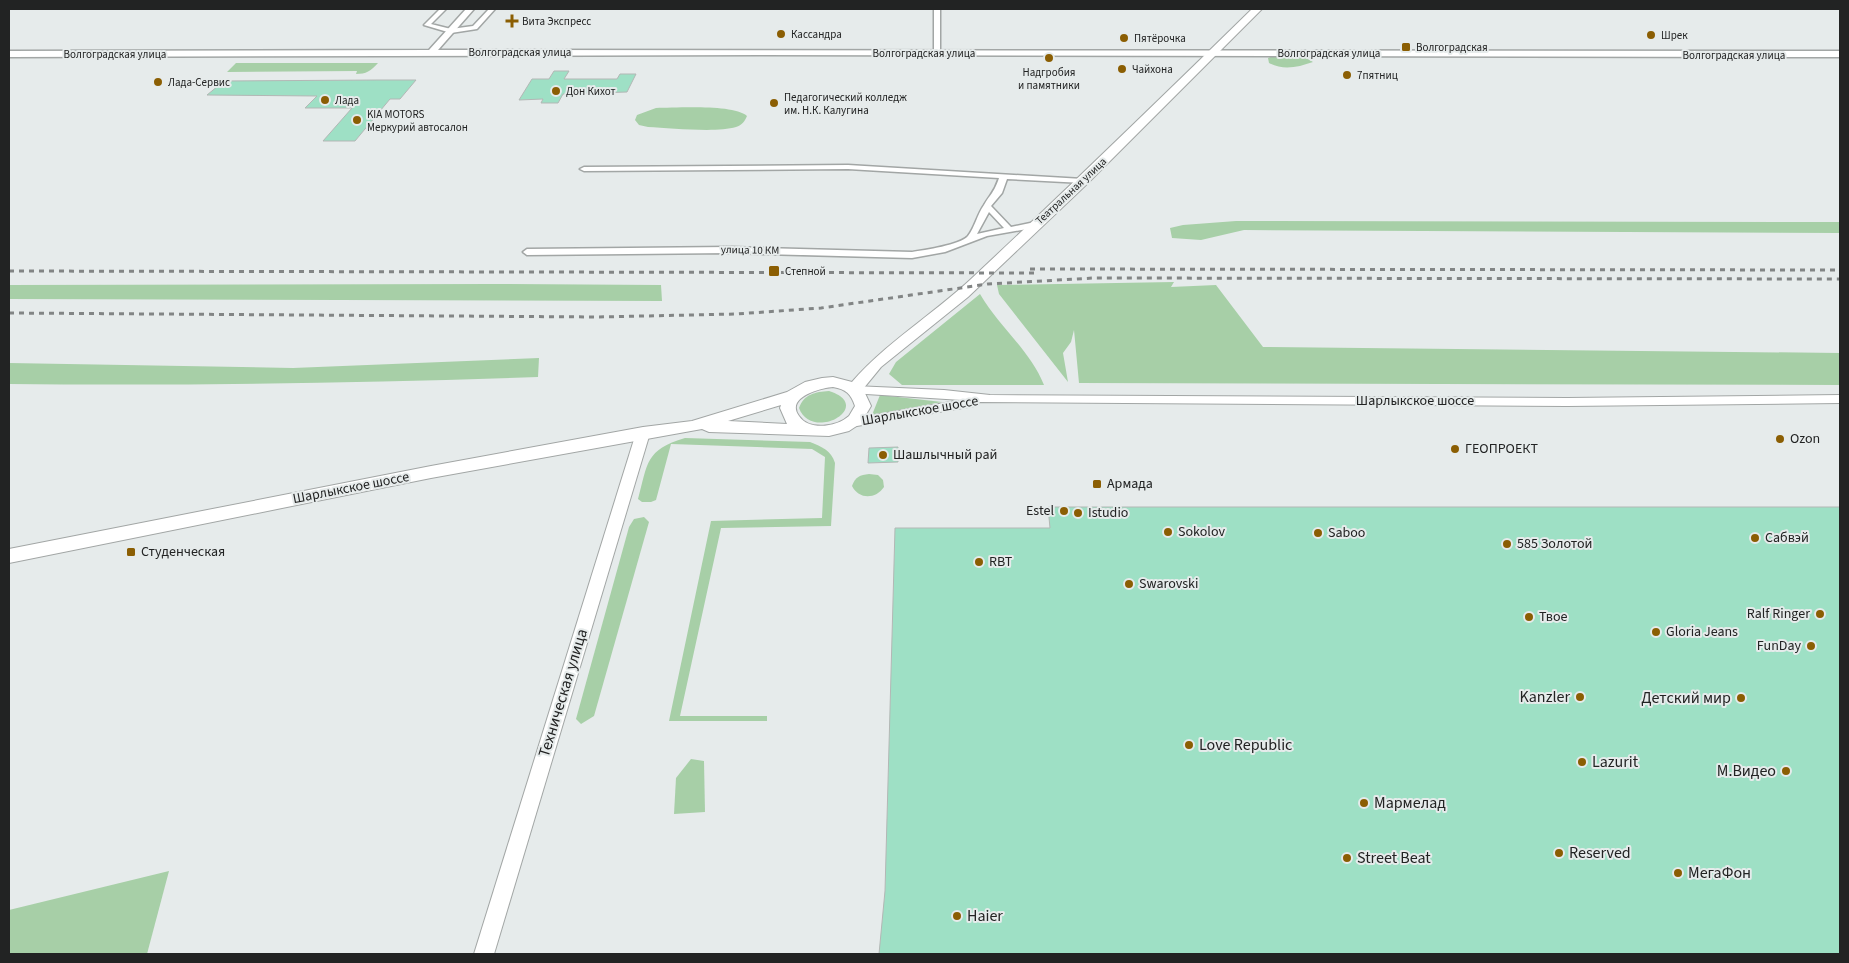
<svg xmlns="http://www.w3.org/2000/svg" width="1849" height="963" font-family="'Source Sans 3',sans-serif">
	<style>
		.green { fill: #a7cfa7 }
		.building { fill: #9ee0c5; stroke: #b3b7b5 }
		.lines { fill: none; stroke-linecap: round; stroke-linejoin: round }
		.minor-casing { stroke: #a2a6a5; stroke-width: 3 }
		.tertiary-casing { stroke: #a2a6a5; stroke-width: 2 }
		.secondary-casing { stroke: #a2a6a5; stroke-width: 3 }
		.primary-casing { stroke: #a2a6a5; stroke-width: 2 }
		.minor { fill: #fff; fill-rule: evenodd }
		.tertiary { fill: #fff; fill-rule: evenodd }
		.secondary { fill: #fff; fill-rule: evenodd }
		.primary { fill: #fff; fill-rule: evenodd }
		.rail { stroke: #828585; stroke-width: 3; stroke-dasharray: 5 5; stroke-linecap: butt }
		.poi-dot { fill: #8b5e03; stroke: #e6ebeb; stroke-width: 2 }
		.labels { text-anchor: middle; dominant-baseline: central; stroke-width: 4; stroke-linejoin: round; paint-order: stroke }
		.far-poi-label { font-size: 11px; fill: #222323; stroke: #e6ebeb; text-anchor: start }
		.far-street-label { font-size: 11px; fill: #222323; stroke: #e6ebeb }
		.street-label { font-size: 14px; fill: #222323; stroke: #e6ebeb }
		.poi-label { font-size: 14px; fill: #222323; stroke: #e6ebeb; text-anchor: start }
		.near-street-label { font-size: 16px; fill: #222323; stroke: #e6ebeb }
		.near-poi-label { font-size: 16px; fill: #222323; stroke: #e6ebeb; text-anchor: start }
	</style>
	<rect width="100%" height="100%" fill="#e6ebeb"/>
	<g class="green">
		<path d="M1275,55C1288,55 1302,54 1313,62C1298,67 1284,71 1269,63L1268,58Z"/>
		<path d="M236,63H378C371,71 366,74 356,74L357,71L227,72Z"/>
		<path d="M656,108C676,108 733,104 747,116C745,121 742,125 736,127C717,133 670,128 648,127L639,125L635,120L637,115Z"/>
		<path d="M1236,221L1840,222V233L1244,230L1201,240L1172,238L1170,228L1183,225Z"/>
		<path d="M1174,282L1171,287L1216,285L1263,347L1840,353V385L1079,383L1074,330L1071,342L1063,353L1068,382L999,294L997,285Z"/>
		<path d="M495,284L661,285L662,301L9,299V285Z"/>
		<path d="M980,294C999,327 1030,350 1044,385H902L889,374L896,362Z"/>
		<path d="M539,358L538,377C362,383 186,386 9,384V363L293,368Z"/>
		<path d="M829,391C876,406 812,443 799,408C804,394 815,392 829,391Z"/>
		<path d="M880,395L942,402L872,415Z"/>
		<path d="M685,438L810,442C822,447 831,450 835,463L831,526L721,528L680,716H767V721H669L711,521L822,518L825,457L812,449L671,444L656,500L651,502H642L638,499C648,463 645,450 685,438Z"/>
		<path d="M869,474L878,475L883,480L884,487C876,499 859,500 852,486C855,477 860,475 869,474Z"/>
		<path d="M644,517L649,522L594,716L581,724L576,719L629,527L634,519Z"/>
		<path d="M691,759L704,761L705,812L674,814L676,778Z"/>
		<path d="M169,871L147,954H9V910Z"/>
	</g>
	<g class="building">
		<path d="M554,71H569L564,79H617L620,74H636L627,92L563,94L558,103H541L543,99L519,100L532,79H549Z"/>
		<path d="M377,80H416L400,99H390L355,141H323L352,108H305L317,96L207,95L224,81Z"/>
		<path d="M898,447V462L868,463L869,448Z"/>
		<path d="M1048,507H1840V954H879L885,891L895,528H1050Z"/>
	</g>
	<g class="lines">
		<defs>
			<g id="minor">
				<path d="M440,9H446L431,24L451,29L473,26L489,9H495L477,29L451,33L424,25Z"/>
				<path d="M934,9H940V53L937,55L934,53Z"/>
				<path d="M848,165L1083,179L1087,181L1083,183L1007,179L1002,193L991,206L1011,227L1035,222L1038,223V227L987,236L945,252L912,258L730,253L527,255L523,252L527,249L730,247L912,252C925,250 960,245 968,236C975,227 977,215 984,205C991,193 994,193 999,178L848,169L584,171L580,169L584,167ZM989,212L1004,228L977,234Z"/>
			</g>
			<g id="tertiary">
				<path d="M854,386L944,390L990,395L1567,398L1840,395V403L1567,406L980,402L974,406L851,427L845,423L846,420L962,400L850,393L848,390L850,387Z"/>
				<path d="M643,429L648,430L650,433L494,954H474L636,433L638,430Z"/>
			</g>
			<path id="secondary" d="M466,9H474L438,50L1840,51V57L760,55L9,57V51L429,50Z"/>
			<path id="primary" d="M1252,9H1262L1087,184L968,297L881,367L863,389L871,406L861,423L849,431L829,436L709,432L702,429L431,478L9,563V549L431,466L643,427L692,421L787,392L805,382L822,378L833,377L852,382C886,343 932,315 970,280C1065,191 1159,100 1252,9ZM833,387C846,389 851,394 855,406C853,409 851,413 849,416C837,427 809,431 799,416C785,397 821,388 833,387ZM781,405L780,408L787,424L728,421Z"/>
		</defs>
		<use href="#minor" class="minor-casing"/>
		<use href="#tertiary" class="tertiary-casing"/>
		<use href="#secondary" class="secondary-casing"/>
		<use href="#primary" class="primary-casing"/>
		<use href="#minor" class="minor"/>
		<use href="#tertiary" class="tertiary"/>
		<use href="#secondary" class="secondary"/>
		<use href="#primary" class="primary"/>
		<g class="rail">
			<path d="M1030,269L1840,270"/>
			<path d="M9,271L1039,273"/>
			<path d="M9,313L598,317L736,314L821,308L988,284L1094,278L1840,279"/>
		</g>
	</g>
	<g class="poi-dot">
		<path d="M509.5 13.5h5v5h5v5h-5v5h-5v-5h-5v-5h5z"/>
		<circle cx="781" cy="34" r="5"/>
		<circle cx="1651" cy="35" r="5"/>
		<circle cx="1124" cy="38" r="5"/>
		<rect x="1401" y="42" width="10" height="10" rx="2.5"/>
		<circle cx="1049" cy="58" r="5"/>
		<circle cx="1122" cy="69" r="5"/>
		<circle cx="1347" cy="75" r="5"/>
		<circle cx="158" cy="82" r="5"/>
		<circle cx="556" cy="91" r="5"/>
		<circle cx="325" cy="100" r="5"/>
		<circle cx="774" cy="103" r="5"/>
		<circle cx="357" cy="120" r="5"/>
		<rect x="768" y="265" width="12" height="12" rx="2.5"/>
		<circle cx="1780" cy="439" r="5"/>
		<circle cx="1455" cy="449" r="5"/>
		<circle cx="883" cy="455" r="5"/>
		<rect x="1092" y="479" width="10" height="10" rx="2.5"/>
		<circle cx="1064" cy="511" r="5"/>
		<circle cx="1078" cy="513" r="5"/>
		<circle cx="1168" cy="532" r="5"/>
		<circle cx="1318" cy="533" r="5"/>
		<circle cx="1755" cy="538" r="5"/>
		<circle cx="1507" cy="544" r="5"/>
		<rect x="126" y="547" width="10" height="10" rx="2.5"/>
		<circle cx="979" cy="562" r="5"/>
		<circle cx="1129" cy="584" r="5"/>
		<circle cx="1820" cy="614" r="5"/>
		<circle cx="1529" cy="617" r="5"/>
		<circle cx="1656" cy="632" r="5"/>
		<circle cx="1811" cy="646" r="5"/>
		<circle cx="1580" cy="697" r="5"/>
		<circle cx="1741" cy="698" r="5"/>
		<circle cx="1189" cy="745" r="5"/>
		<circle cx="1582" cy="762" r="5"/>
		<circle cx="1786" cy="771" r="5"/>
		<circle cx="1364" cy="803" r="5"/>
		<circle cx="1559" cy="853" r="5"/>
		<circle cx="1347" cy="858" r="5"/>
		<circle cx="1678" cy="873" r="5"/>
		<circle cx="957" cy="916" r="5"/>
	</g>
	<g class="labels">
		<g class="far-poi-label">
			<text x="522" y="21">Вита Экспресс</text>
			<text x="791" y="34">Кассандра</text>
			<text x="1661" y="35">Шрек</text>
			<text x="1134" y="38">Пятёрочка</text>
			<text x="1416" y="47">Волгоградская</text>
			<text x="1132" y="69">Чайхона</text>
			<text x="1049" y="72" text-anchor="middle">Надгробия<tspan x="1049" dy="13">и памятники</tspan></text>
			<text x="1357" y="75">7пятниц</text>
			<text x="168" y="82">Лада-Сервис</text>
			<text x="566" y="91">Дон Кихот</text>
			<text x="784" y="97">Педагогический колледж<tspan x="784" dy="13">им. Н.К. Калугина</tspan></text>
			<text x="335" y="100">Лада</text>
			<text x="367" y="114">KIA MOTORS<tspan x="367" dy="13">Меркурий автосалон</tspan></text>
			<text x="785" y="271">Степной</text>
		</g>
		<g class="far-street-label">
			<text x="520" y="52">Волгоградская улица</text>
			<text x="924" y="53">Волгоградская улица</text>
			<text x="1329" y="53">Волгоградская улица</text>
			<text x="115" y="54">Волгоградская улица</text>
			<text x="1734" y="55">Волгоградская улица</text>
			<text transform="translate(1071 191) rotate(-43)">Театральная улица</text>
			<text transform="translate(750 250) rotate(1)">улица 10 КМ</text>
		</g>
		<g class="street-label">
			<text x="1415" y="401">Шарлыкское шоссе</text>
			<text transform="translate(920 411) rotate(-10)">Шарлыкское шоссе</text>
			<text transform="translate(351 488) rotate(-11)">Шарлыкское шоссе</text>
		</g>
		<g class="poi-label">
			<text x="1790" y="439">Ozon</text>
			<text x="1465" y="449">ГЕОПРОЕКТ</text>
			<text x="893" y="455">Шашлычный рай</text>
			<text x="1107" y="484">Армада</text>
			<text x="1054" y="511" text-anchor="end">Estel</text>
			<text x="1088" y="513">Istudio</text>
			<text x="1178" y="532">Sokolov</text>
			<text x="1328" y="533">Saboo</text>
			<text x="1765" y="538">Сабвэй</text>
			<text x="1517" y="544">585 Золотой</text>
			<text x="141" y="552">Студенческая</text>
			<text x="989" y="562">RBT</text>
			<text x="1139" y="584">Swarovski</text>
			<text x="1810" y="614" text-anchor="end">Ralf Ringer</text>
			<text x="1539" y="617">Твое</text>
			<text x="1666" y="632">Gloria Jeans</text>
			<text x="1801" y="646" text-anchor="end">FunDay</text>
		</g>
		<g class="near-street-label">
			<text transform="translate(563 693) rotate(-73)">Техническая улица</text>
		</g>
		<g class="near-poi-label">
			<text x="1570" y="697" text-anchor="end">Kanzler</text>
			<text x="1731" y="698" text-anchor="end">Детский мир</text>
			<text x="1199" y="745">Love Republic</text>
			<text x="1592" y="762">Lazurit</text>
			<text x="1776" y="771" text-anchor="end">М.Видео</text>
			<text x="1374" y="803">Мармелад</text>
			<text x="1569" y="853">Reserved</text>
			<text x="1357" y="858">Street Beat</text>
			<text x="1688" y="873">МегаФон</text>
			<text x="967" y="916">Haier</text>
		</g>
	</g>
	<rect width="1849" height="963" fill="none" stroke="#222323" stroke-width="20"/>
</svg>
